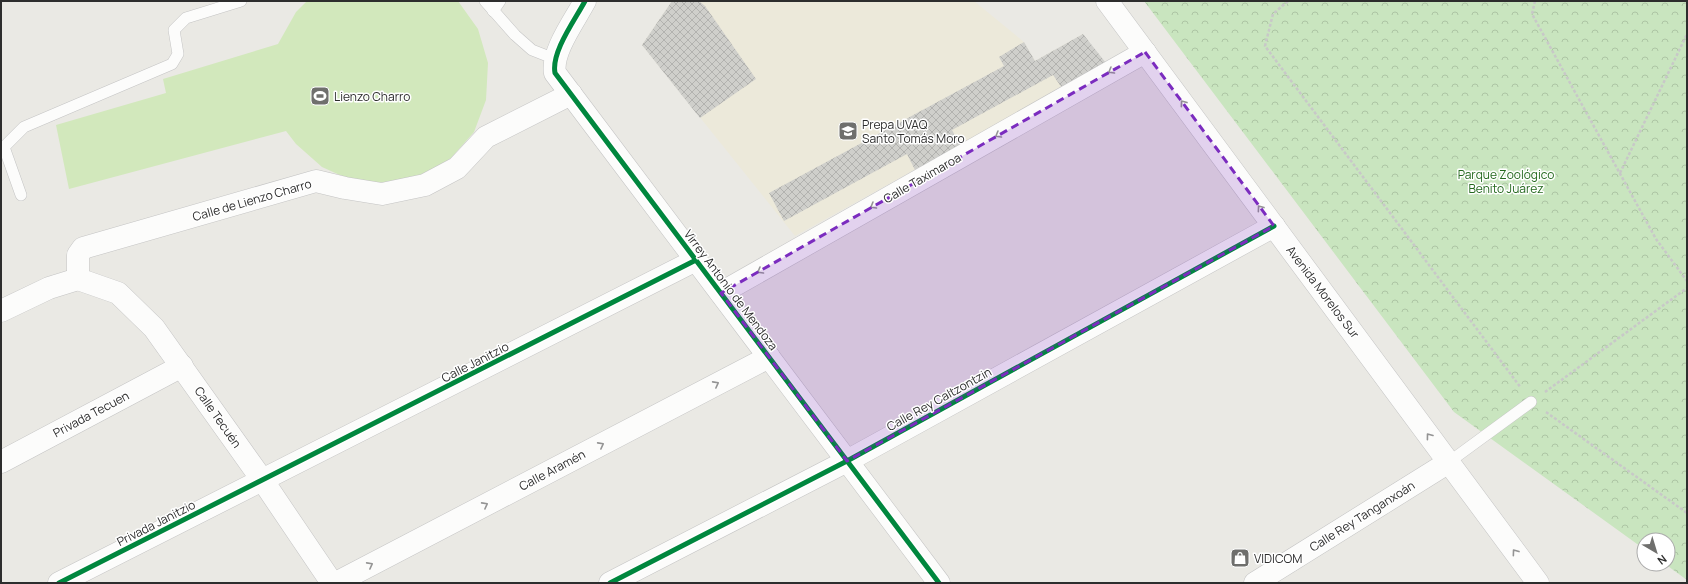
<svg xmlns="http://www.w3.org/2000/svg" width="1688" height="584" font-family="Manrope,sans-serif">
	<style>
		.education { fill: #ece9da }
		.forest { fill: url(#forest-crowns) }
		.pitch { fill: #d2e8bc }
		.building { fill: url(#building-cross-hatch) }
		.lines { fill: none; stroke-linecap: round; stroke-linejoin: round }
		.lane-casing { stroke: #c4c4c4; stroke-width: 12 }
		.street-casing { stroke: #c4c4c4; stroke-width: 23 }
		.secondary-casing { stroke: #c4c4c4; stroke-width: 23 }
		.path { stroke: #c8c8c8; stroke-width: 2.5; stroke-dasharray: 3 2; stroke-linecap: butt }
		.lane { stroke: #fcfcfb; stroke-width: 11 }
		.street { stroke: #fcfcfb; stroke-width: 22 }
		.secondary { stroke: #fcfcfb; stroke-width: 22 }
		.cycleway-casing { stroke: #fff; stroke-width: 8 }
		.cycleway { stroke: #00873e; stroke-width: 5 }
		.oneway { stroke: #949494 }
		.marked { fill: #7b2cbf; fill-opacity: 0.2; stroke: #7b2cbf; stroke-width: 3; stroke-dasharray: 8 5; stroke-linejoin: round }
		.labels { text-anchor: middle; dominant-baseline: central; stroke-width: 3; stroke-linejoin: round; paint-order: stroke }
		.poi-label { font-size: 12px; fill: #2d2d2d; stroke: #fff; text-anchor: start }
		.park-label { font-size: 12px; fill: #24691e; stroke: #fff }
		.street-label { font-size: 12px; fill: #2d2d2d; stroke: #fff }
	</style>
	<defs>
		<pattern id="forest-crowns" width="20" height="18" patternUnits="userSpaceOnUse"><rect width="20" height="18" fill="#c9e5bf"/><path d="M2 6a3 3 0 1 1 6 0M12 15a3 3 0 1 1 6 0" fill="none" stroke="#adc5a4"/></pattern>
		<pattern id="building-cross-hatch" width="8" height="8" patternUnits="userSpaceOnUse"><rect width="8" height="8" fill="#cfcfcb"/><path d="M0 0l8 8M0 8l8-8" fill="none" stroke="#b2b2af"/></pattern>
	</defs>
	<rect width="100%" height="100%" fill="#eae9e4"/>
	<path class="education" d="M672,1H974L1024,42L1035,61L1083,34L1062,88L795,236L642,45Z"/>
	<path class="forest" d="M1144,1H1687V580L1665,564H1668V540H1644V549L1454,412Z"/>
	<path class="pitch" d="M307,1H458L478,29L488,63L486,100L474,132L451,158L421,177L387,184L353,181L322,167L296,144L286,131L69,189L56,125L166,93L163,79L278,44L296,12Z"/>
	<g class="building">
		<path d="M672,1H699L705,6L756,79L700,118L642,45Z"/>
		<path d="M1083,34L1106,63L1062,88L1053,75L952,130L960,145L915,170L907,154L784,221L769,193L1004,66L999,57L1024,42L1035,61Z"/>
	</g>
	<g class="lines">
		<defs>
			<g id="lane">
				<path d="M485,1L515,35L532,50L555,59"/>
				<path d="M493,11L500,1"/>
				<path d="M21,195L4,147L24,127L172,64L178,54L174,30L186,18L241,1"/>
				<path d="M1449,462L1531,402"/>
			</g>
			<g id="street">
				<path d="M78,279V255L83,248L316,181L345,188L382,194L425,185L457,168L486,137L571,94"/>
				<path d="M78,279L118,293L154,328L263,481L332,583"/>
				<path d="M721,293L1145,52"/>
				<path d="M1,311L49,288L78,279"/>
				<path d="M1,462L182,366"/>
				<path d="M59,583L696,260"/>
				<path d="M336,583L769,357"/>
				<path d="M610,583L847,461L1274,226"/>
				<path d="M1255,583L1449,462"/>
			</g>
			<g id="secondary">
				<path d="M585,1C575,20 551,52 555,73L939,583"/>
				<path d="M1107,1L1538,583"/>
			</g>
		</defs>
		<use href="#lane" class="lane-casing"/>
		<use href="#street" class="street-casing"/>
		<use href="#secondary" class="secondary-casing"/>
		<g class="path">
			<path d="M1288,1L1273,14L1265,46L1521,388"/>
			<path d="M1535,1L1532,14L1656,239L1687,281"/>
			<path d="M1620,173L1687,34"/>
			<path d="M1545,392L1687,288"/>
			<path d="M1546,412L1687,513"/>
		</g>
		<use href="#lane" class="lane"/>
		<use href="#street" class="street"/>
		<use href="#secondary" class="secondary"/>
		<defs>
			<g id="cycleway">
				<path d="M585,1C575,20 551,52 555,73L939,583"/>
				<path d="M59,583L696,260"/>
				<path d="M610,583L847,461L1274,226"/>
			</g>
		</defs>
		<use href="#cycleway" class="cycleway-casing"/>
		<use href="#cycleway" class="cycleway"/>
	</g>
	<defs><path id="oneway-chevron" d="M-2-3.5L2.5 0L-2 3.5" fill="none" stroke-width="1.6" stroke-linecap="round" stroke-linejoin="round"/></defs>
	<g class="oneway">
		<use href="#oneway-chevron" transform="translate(1111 71) rotate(150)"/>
		<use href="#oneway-chevron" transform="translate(1183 103) rotate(-126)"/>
		<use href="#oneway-chevron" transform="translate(998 135) rotate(150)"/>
		<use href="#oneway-chevron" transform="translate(873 206) rotate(150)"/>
		<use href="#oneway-chevron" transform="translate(1260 208) rotate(-126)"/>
		<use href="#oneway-chevron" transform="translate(760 271) rotate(150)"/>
		<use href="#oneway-chevron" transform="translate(716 384) rotate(-28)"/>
		<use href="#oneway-chevron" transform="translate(1429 436) rotate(-127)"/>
		<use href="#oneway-chevron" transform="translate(601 445) rotate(-28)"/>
		<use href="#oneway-chevron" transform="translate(485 505) rotate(-28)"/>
		<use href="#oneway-chevron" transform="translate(1515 552) rotate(-126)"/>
		<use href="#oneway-chevron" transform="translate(370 565) rotate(-28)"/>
	</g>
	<path class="marked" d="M1145,52L1274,226L847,461L721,293Z"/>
	<defs>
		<symbol id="stadium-square" viewBox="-11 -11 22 22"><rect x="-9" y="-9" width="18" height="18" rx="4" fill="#6f6f6d" stroke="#fff"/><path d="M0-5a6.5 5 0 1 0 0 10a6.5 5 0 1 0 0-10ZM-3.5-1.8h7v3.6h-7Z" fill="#fff"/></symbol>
		<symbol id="school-square" viewBox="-11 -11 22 22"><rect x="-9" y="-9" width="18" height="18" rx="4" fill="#6f6f6d" stroke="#fff"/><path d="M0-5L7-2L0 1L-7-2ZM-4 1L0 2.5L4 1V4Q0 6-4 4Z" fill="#fff"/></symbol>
		<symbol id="shop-square" viewBox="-11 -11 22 22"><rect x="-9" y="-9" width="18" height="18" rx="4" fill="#6f6f6d" stroke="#fff"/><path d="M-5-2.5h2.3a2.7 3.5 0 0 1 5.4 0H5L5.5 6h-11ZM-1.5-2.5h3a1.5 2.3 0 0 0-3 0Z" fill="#fff"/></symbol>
	</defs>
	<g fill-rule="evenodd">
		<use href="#stadium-square" x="309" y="85" width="22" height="22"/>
		<use href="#school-square" x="837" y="120" width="22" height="22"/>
		<use href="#shop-square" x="1229" y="547" width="22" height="22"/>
	</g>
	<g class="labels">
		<g class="poi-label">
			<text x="334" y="96">Lienzo Charro</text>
			<text x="862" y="124">Prepa UVAQ<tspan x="862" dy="14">Santo Tomás Moro</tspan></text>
			<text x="1254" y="558">VIDICOM</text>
		</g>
		<g class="park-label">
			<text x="1506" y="174">Parque Zoológico<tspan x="1506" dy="14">Benito Juárez</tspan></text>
		</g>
		<g class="street-label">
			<text transform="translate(922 178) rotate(-30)">Calle Taximaroa</text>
			<text transform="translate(252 200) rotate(-16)">Calle de Lienzo Charro</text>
			<text transform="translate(731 290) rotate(53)">Virrey Antonio de Mendoza</text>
			<text transform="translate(1323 292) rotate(53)">Avenida Morelos Sur</text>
			<text transform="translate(475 362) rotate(-27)">Calle Janitzio</text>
			<text transform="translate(939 399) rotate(-29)">Calle Rey Caltzontzin</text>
			<text transform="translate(91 414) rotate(-28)">Privada Tecuen</text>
			<text transform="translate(218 417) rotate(55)">Calle Tecuén</text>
			<text transform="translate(552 470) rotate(-28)">Calle Aramén</text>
			<text transform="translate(1362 516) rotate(-32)">Calle Rey Tanganxoán</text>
			<text transform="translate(156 523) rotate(-27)">Privada Janitzio</text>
		</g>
	</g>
	<rect width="1688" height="584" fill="none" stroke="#2d2d2d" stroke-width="4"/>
	<g transform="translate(1656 552) rotate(142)"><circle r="19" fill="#ffffff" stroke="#ababab"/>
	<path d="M0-3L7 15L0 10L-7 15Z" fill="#6f6f6d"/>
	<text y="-6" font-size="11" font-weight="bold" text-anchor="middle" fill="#2d2d2d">N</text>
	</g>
</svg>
